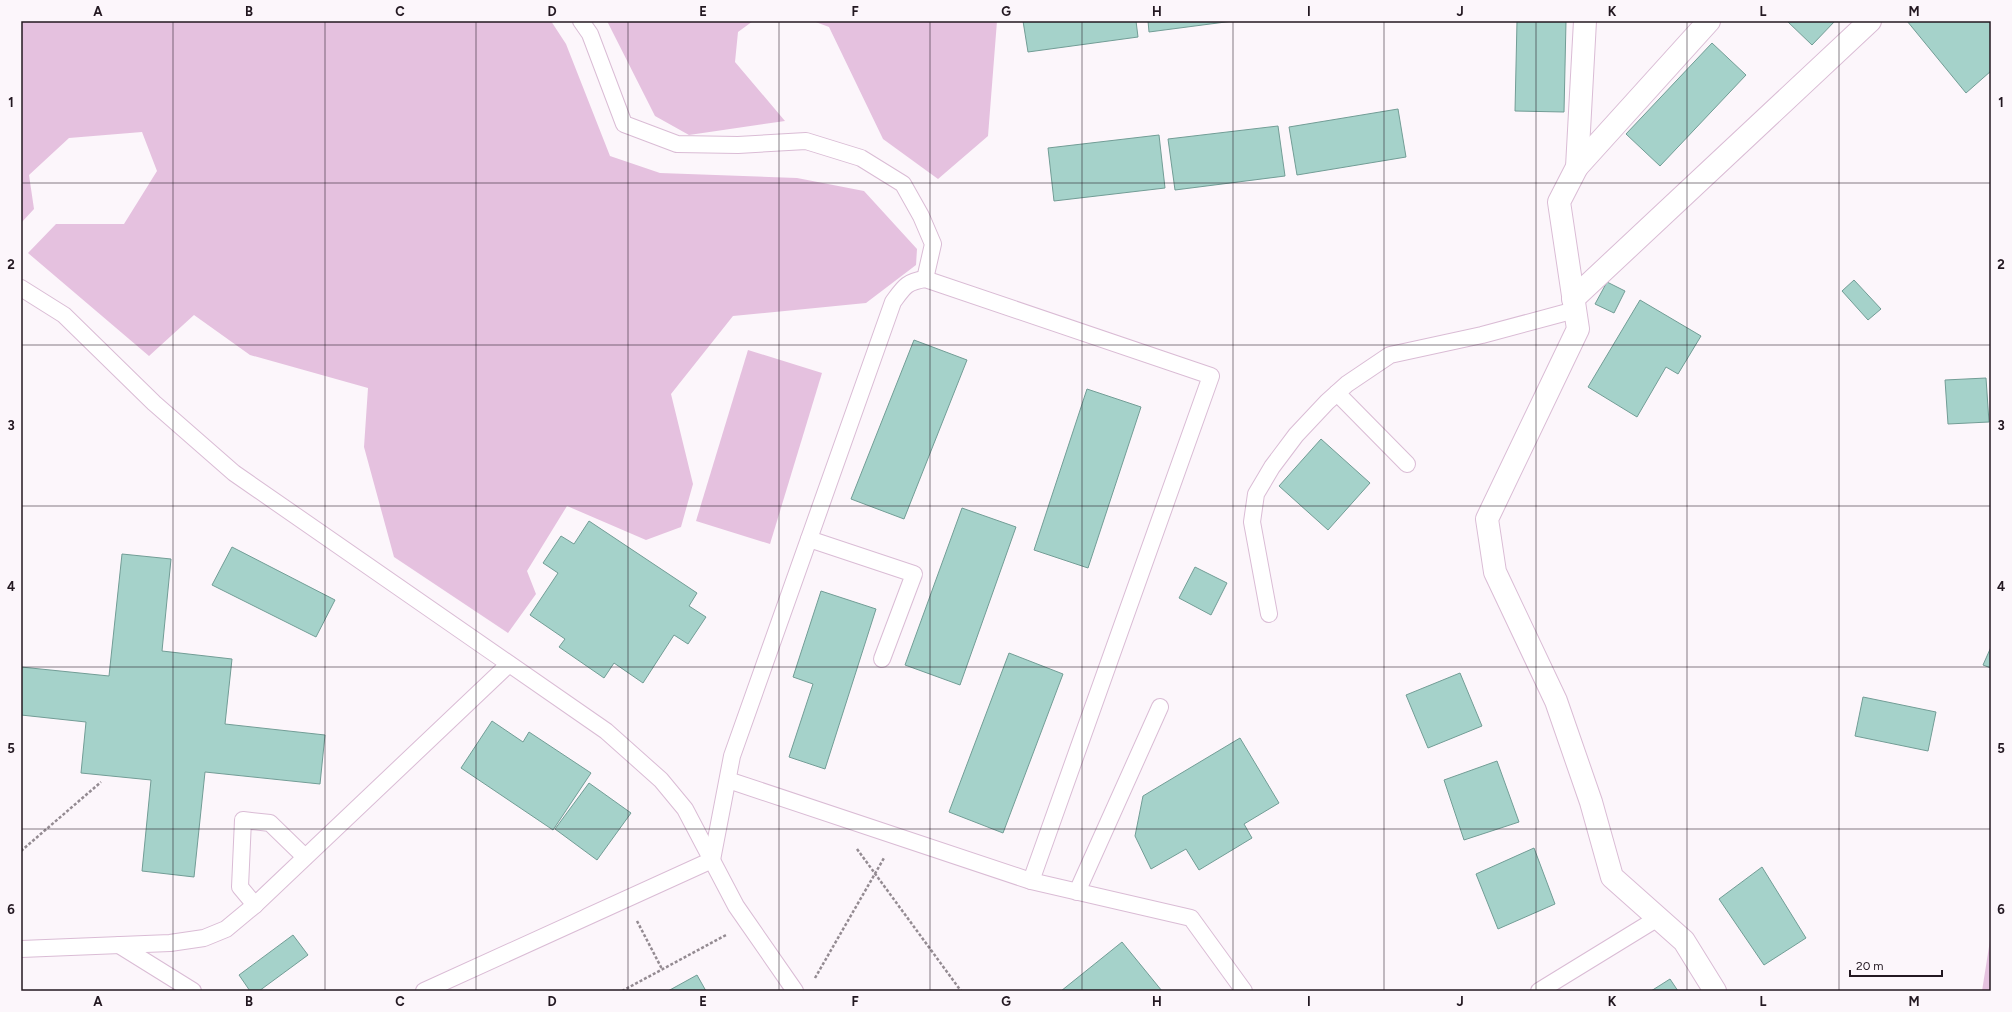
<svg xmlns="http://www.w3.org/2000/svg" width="2012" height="1012" font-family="Figtree,sans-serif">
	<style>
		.green { fill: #e5c1df }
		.building { fill: #a5d2ca; stroke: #729d96 }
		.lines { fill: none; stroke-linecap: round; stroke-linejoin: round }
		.service-casing { stroke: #dabcd5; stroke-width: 18 }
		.minor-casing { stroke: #dabcd5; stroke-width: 24 }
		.path { stroke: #948b92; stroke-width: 2.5; stroke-dasharray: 3 2; stroke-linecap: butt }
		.service { stroke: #fff; stroke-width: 16 }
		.minor { stroke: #fff; stroke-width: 22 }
		.grid { fill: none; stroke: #231821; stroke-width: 1; stroke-opacity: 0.55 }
		.neatline { fill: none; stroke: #231821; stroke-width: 1.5 }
		.grid-label { font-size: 13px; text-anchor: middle; font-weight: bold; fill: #231821 }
	</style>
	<rect width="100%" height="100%" fill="#fcf6fb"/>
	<g class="green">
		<path d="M21,21H551L566,44L610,156L660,173L797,178L864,191L917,249L916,265L866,303L733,316L671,394L693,484L681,527L646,540L567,506L527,571L536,594L508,633L394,557L364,447L368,388L250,355L194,315L149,356L28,253L56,224H124L157,171L142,132L69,138L29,175L34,209L21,223Z"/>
		<path d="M607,21H753L738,32L735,62L785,121L689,135L655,116Z"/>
		<path d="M813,21H997L988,136L938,179L883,139L829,27Z"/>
		<path d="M748,350L822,373L770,544L696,521Z"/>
		<path d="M1991,934V991H1982Z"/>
	</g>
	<g class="building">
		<path d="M1023,21H1136L1138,37L1028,52Z"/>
		<path d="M1148,21H1233L1149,32Z"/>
		<path d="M1517,21H1566L1564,112L1515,111Z"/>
		<path d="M1787,21H1835L1812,45Z"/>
		<path d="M1907,21H1991V71L1966,93Z"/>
		<path d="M1712,43L1746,75L1660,166L1626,134Z"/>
		<path d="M1398,109L1406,157L1297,175L1289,127Z"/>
		<path d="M1278,126L1285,176L1175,190L1168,139Z"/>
		<path d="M1159,135L1165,188L1054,201L1048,148Z"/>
		<path d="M1854,280L1881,309L1868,320L1842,291Z"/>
		<path d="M1607,282L1625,291L1614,313L1595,304Z"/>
		<path d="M1640,300L1701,336L1678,374L1666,367L1637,417L1588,387Z"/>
		<path d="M914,340L967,360L904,519L851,499Z"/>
		<path d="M1986,378L1989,422L1948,424L1945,380Z"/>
		<path d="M1087,389L1141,407L1088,568L1034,550Z"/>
		<path d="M1321,439L1370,483L1328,530L1279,486Z"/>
		<path d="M962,508L1016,527L960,685L905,665Z"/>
		<path d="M589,521L697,593L689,606L706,617L688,644L674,635L643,683L614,663L604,678L559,647L565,639L530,615L558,573L543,563L561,536L574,544Z"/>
		<path d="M232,547L335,600L316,637L212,585Z"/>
		<path d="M122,554L171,559L162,651L232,659L225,724L325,735L320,784L205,772L194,877L142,871L151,780L81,773L86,722L21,715V667L109,676Z"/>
		<path d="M1195,567L1227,583L1211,615L1179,598Z"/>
		<path d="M821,591L876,609L825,769L789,757L813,684L793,677Z"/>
		<path d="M1991,647V668L1983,665Z"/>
		<path d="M1009,653L1063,674L1003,833L949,812Z"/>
		<path d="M1460,673L1482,726L1428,748L1406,695Z"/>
		<path d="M1863,697L1936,712L1928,751L1855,736Z"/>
		<path d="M492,721L523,742L529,732L591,773L553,830L461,768Z"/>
		<path d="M1240,738L1279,803L1244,824L1252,838L1199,870L1186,849L1151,869L1135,836L1143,796Z"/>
		<path d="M1497,761L1519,822L1464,840L1444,780Z"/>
		<path d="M589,783L631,813L597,860L555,829Z"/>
		<path d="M1534,848L1555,904L1498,929L1476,874Z"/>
		<path d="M1762,867L1806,938L1764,965L1719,899Z"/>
		<path d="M293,935L308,955L259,991H250L239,975Z"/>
		<path d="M1122,942L1162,991H1061Z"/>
		<path d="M697,975L706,991H668Z"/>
		<path d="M1670,979L1678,991H1651Z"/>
	</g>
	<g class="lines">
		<defs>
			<g id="service">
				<path d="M581,21L590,34L624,124L677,144L738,145L806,141L861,158L903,184L921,216L933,244L925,279"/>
				<path d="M21,288L64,315L154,403L234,473L606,731L661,780L685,809L736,906L795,991"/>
				<path d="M1337,393L1407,464"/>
				<path d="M809,539L914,574L882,659"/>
				<path d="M1269,614L1252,522L1256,494L1272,467L1296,435L1327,402L1347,384L1390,355L1482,335L1575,310"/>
				<path d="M728,780L1031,881L1191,918L1244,991"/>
				<path d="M1077,892L1160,707"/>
				<path d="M255,905L240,887L243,820L270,823L305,857"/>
				<path d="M119,945L193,991"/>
				<path d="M21,949L170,943L204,938L226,929L255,905L509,664"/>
				<path d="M424,991L712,860L732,756L893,302C904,287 906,282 925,279L1211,376L1031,881"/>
				<path d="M1539,991L1658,918"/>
			</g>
			<g id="minor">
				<path d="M1585,21L1577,167L1559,202L1578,329L1487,519L1495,572L1556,701L1591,802L1612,877L1684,941L1715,991"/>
				<path d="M1577,167L1709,21"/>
				<path d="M1573,299L1870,21"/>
			</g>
		</defs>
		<use href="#service" class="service-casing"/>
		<use href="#minor" class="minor-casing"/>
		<g class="path">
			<path d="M857,849L961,991"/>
			<path d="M21,851L101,782"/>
			<path d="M637,921L662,969"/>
			<path d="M815,978L884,858"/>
			<path d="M622,991L726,935"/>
		</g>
		<use href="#service" class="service"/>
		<use href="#minor" class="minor"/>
	</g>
	<path class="grid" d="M173,21V991M325,21V991M476,21V991M628,21V991M779,21V991M930,21V991M1082,21V991M1233,21V991M1384,21V991M1536,21V991M1687,21V991M1839,21V991M21,183H1991M21,345H1991M21,506H1991M21,667H1991M21,829H1991"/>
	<rect width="2012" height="1012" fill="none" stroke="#fcf6fb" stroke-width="44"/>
	<path d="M1850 970v6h92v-6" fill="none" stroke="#231821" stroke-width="2"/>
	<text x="1856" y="970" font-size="12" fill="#231821" stroke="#fcf6fb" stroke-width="3" paint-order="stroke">20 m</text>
	<rect x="22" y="22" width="1968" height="968" class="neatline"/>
	<g class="grid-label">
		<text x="98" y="16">A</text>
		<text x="249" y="16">B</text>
		<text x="400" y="16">C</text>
		<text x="552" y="16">D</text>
		<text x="703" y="16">E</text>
		<text x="855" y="16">F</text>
		<text x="1006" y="16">G</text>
		<text x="1157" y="16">H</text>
		<text x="1309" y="16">I</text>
		<text x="1460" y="16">J</text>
		<text x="1612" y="16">K</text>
		<text x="1763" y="16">L</text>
		<text x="1914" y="16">M</text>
		<text x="11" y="107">1</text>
		<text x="2001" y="107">1</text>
		<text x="11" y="269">2</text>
		<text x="2001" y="269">2</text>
		<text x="11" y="430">3</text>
		<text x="2001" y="430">3</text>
		<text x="11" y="591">4</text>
		<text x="2001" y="591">4</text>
		<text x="11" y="753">5</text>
		<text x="2001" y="753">5</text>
		<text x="11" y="914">6</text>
		<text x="2001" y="914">6</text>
		<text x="98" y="1006">A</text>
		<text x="249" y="1006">B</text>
		<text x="400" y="1006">C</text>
		<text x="552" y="1006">D</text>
		<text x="703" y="1006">E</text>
		<text x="855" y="1006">F</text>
		<text x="1006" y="1006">G</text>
		<text x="1157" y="1006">H</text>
		<text x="1309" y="1006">I</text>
		<text x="1460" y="1006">J</text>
		<text x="1612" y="1006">K</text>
		<text x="1763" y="1006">L</text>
		<text x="1914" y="1006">M</text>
	</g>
</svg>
